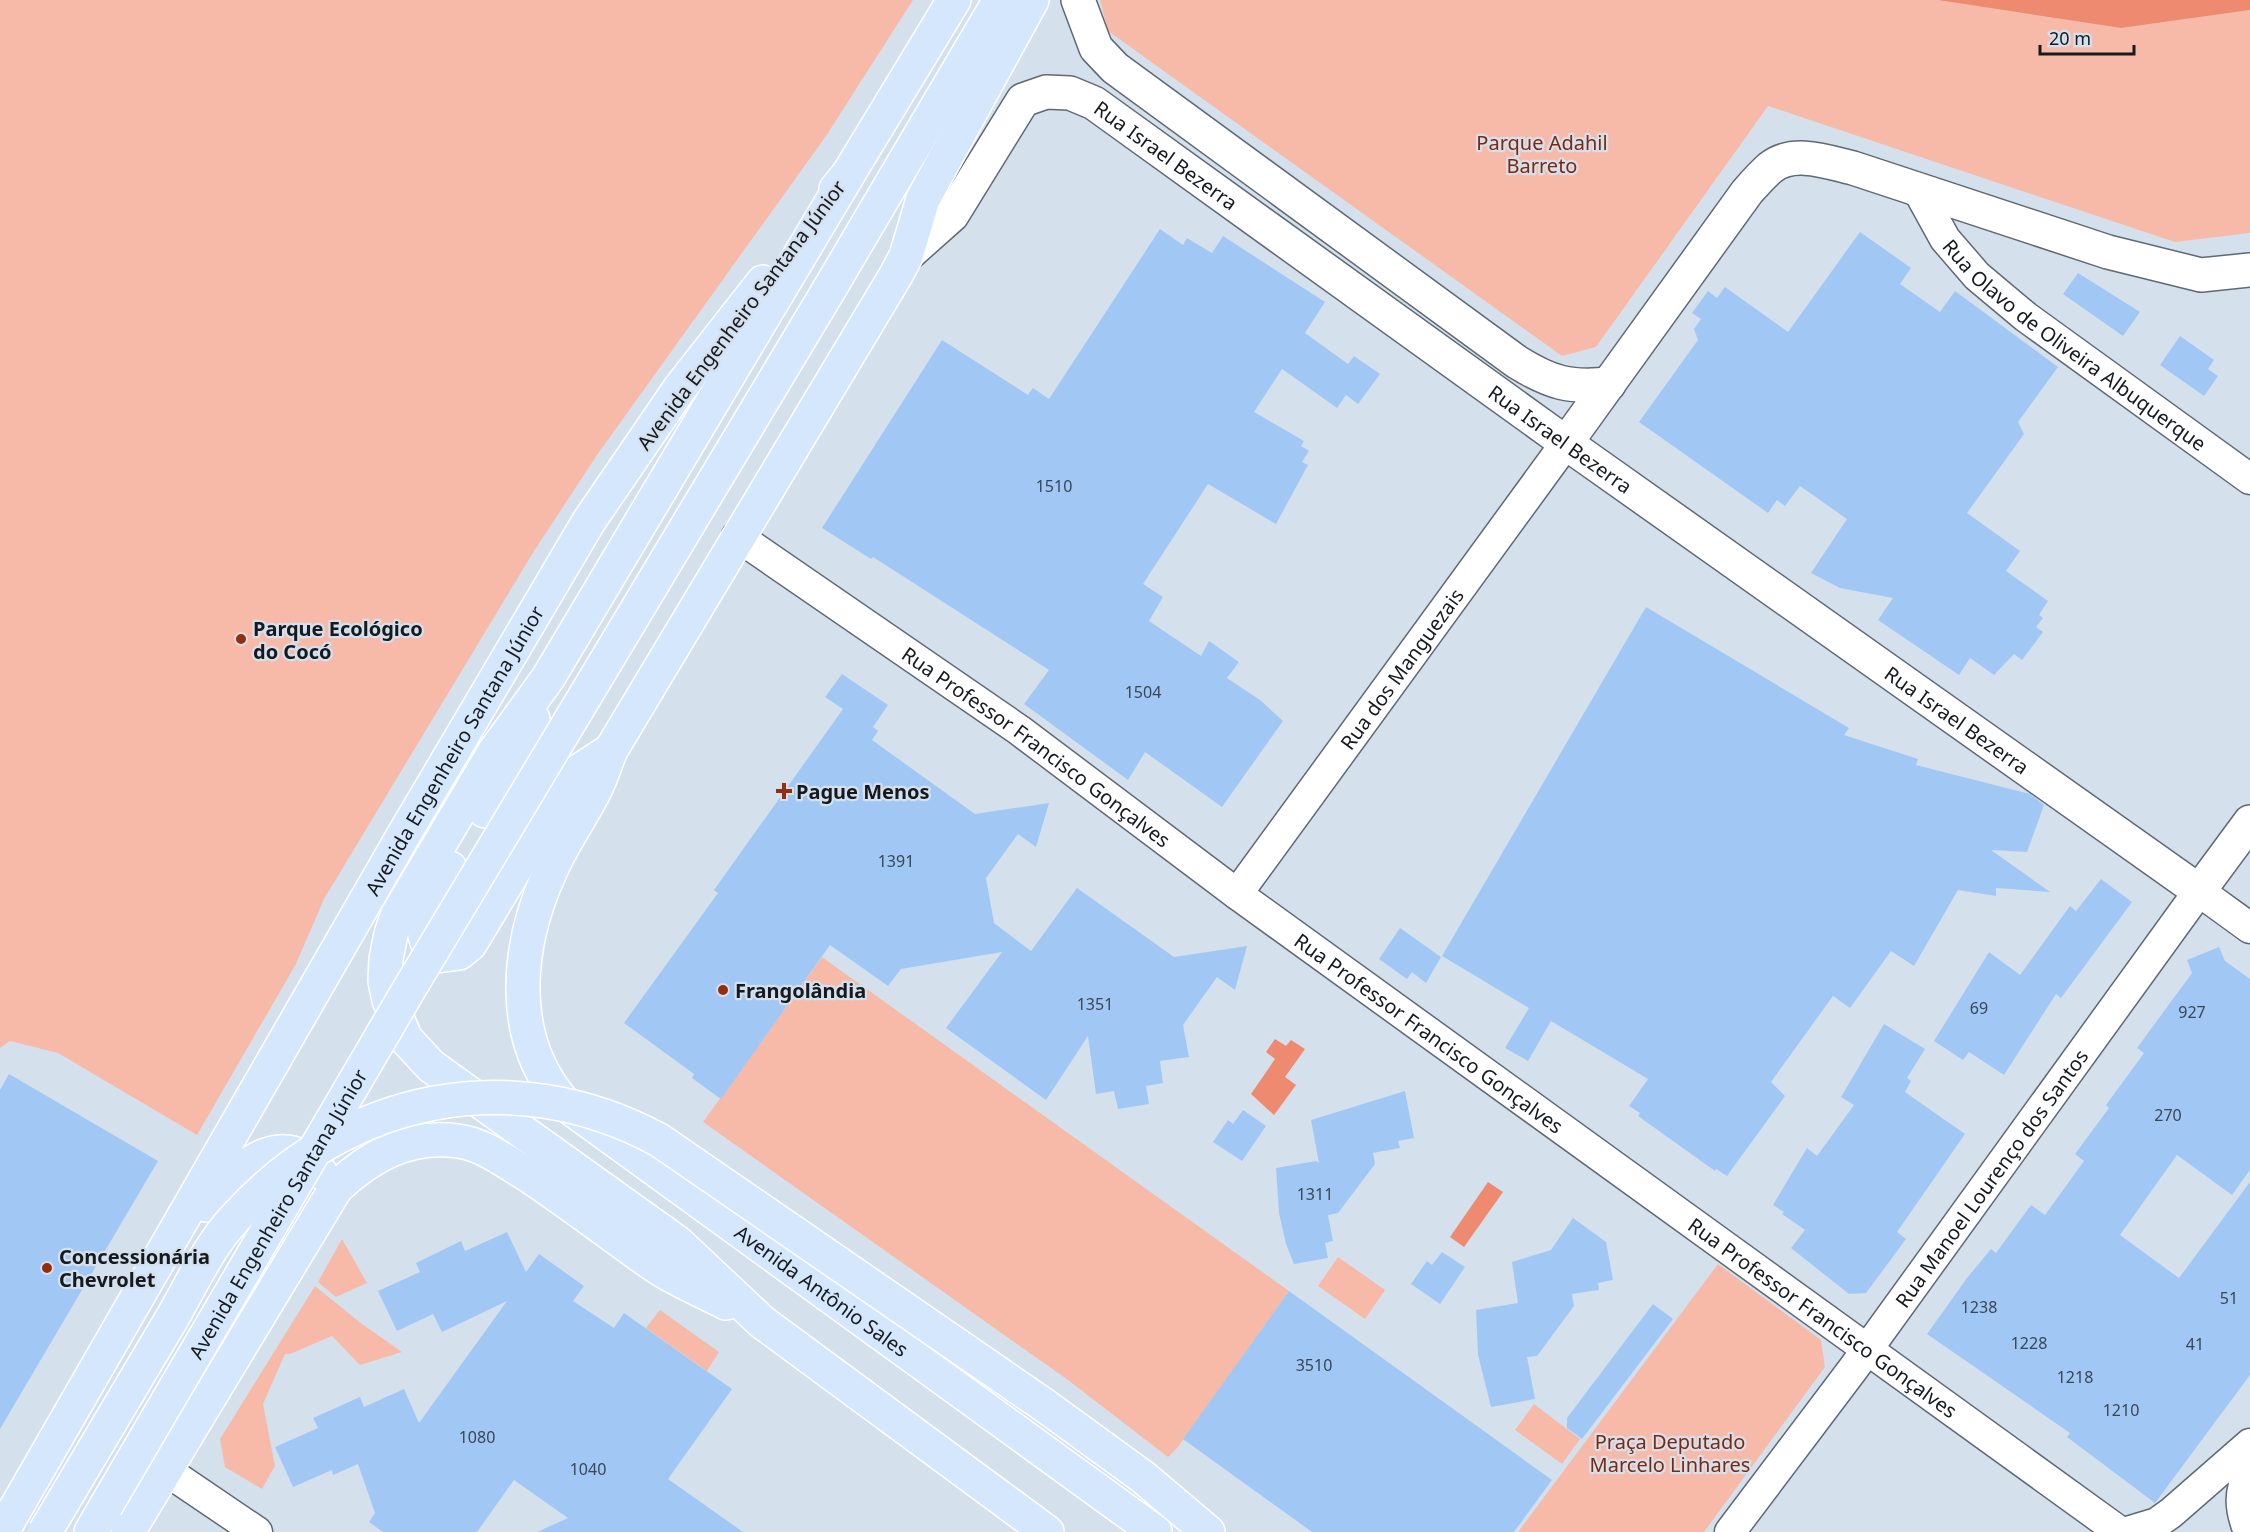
<svg xmlns="http://www.w3.org/2000/svg" width="2250" height="1532" font-family="'Noto Sans',sans-serif">
	<style>
		.green { fill: #f7baa9 }
		.water { fill: #ed8a6f }
		.building { fill: #a1c8f5 }
		.lines { fill: none; stroke-linecap: round; stroke-linejoin: round }
		.minor-casing { stroke: #5f6974; stroke-width: 33 }
		.tertiary-casing { stroke: #5f6974; stroke-width: 36 }
		.primary-casing { stroke: #fff; stroke-width: 36 }
		.minor { stroke: #fff; stroke-width: 30 }
		.tertiary { stroke: #fff; stroke-width: 33 }
		.primary { stroke: #d4e7fd; stroke-width: 33 }
		.primary-bridge-casing { stroke: #fff; stroke-width: 36; stroke-linecap: butt }
		.primary-bridge { stroke: #d4e7fd; stroke-width: 33 }
		.poi-dot { fill: #952e0e; stroke: #d5e0ed; stroke-width: 2 }
		.labels { text-anchor: middle; dominant-baseline: central; stroke-width: 4.5; stroke-linejoin: round; paint-order: stroke }
		.number-label { font-size: 16px; fill: #394654 }
		.park-label { font-size: 20px; fill: #7f270d; stroke: #d5e0ed }
		.street-label { font-size: 20px; fill: #161a1f; stroke: #d5e0ed }
		.poi-label { font-size: 20px; font-weight: bold; fill: #161a1f; stroke: #d5e0ed; text-anchor: start }
	</style>
	<rect width="100%" height="100%" fill="#d5e0ed"/>
	<g class="green">
		<path d="M0,0H913L826,136L597,455L534,551L324,899L296,964L197,1135L58,1053L10,1041L0,1048Z"/>
		<path d="M1100,0H1938L2121,28L2250,10V233L2175,242L1768,106L1596,347L1562,356L1108,31Z"/>
		<path d="M822,957L1289,1291L1178,1447L1168,1457L1068,1380L703,1122Z"/>
		<path d="M342,1239L367,1283L336,1297L318,1282Z"/>
		<path d="M1338,1257L1385,1290L1365,1319L1318,1286Z"/>
		<path d="M1718,1264L1821,1340L1825,1367L1704,1532H1518Z"/>
		<path d="M315,1286L362,1324L402,1352L360,1365L332,1336L290,1354H285L263,1404L275,1466L262,1489L225,1467L220,1439Z"/>
		<path d="M660,1310L719,1352L707,1371L646,1328Z"/>
		<path d="M1534,1404L1580,1439L1562,1464L1515,1430Z"/>
	</g>
	<g class="water">
		<path d="M1938,0H2250V10L2121,28Z"/>
		<path d="M1275,1039L1286,1046L1291,1040L1305,1049L1285,1077L1296,1085L1274,1115L1251,1094L1275,1059L1266,1052Z"/>
		<path d="M1488,1182L1503,1192L1464,1247L1450,1237Z"/>
	</g>
	<g class="building">
		<path d="M1160,229L1183,245L1187,238L1212,253L1223,236L1325,302L1305,333L1348,364L1354,356L1380,374L1358,404L1346,395L1337,408L1282,369L1254,412L1304,441L1301,446L1309,451L1302,462L1308,465L1276,524L1208,484L1143,584L1163,597L1149,621L1201,656L1209,641L1239,662L1227,678L1260,700L1283,721L1222,807L1145,752L1128,780L1024,704L1049,670L873,557L871,559L822,528L942,340L1028,395L1033,388L1049,399Z"/>
		<path d="M1860,232L1911,268L1900,284L1940,312L1955,291L2058,367L2018,422L2024,434L1967,513L2020,551L2006,571L2048,601L2039,615L2043,618L2036,627L2043,632L2022,660L2014,654L1994,675L1970,658L1959,675L1878,620L1893,598L1840,588L1811,573L1847,519L1800,486L1785,506L1777,500L1768,513L1639,422L1698,340L1694,329L1701,319L1692,313L1708,291L1717,298L1725,287L1788,332Z"/>
		<path d="M2078,273L2140,312L2123,336L2063,294Z"/>
		<path d="M2180,336L2214,360L2208,369L2218,376L2204,396L2160,365Z"/>
		<path d="M1646,607L1849,728L1844,735L1918,759L1916,765L2030,794L2044,805L2027,852L1991,850L2050,892L1996,888V896L1958,890L1914,966L1891,951L1850,1008L1833,996L1771,1082L1785,1096L1727,1176L1716,1169L1715,1171L1638,1116L1640,1113L1629,1106L1648,1079L1551,1021L1528,1061L1505,1048L1529,1008L1442,956Z"/>
		<path d="M842,674L888,705L873,727L878,731L872,740L975,814L1049,803L1036,847L1018,834L986,878L994,923L1031,951L1077,888L1174,957L1247,946L1235,990L1217,977L1183,1025L1189,1057L1160,1061L1163,1083L1146,1086L1149,1104L1118,1109L1114,1091L1096,1094L1088,1036L1046,1100L946,1028L1002,952L901,969L888,986L830,945L721,1099L692,1078L694,1074L624,1023L718,893L714,890L843,709L825,697Z"/>
		<path d="M2101,879L2132,902L2061,998L2056,994L2004,1075L1969,1052L1963,1060L1934,1041L1989,952L2020,975L2070,906L2076,911Z"/>
		<path d="M1400,928L1441,957L1426,983L1412,972L1407,979L1379,959Z"/>
		<path d="M2219,947L2225,961L2250,979V1170L2232,1195L2177,1155L2120,1235L2179,1278L2250,1182V1375L2155,1503L2067,1437L2070,1433L1927,1334L1967,1278L1991,1249L1996,1253L2031,1205L2045,1215L2084,1161L2075,1154L2109,1108L2106,1105L2144,1053L2137,1048L2192,973L2187,960Z"/>
		<path d="M1884,1024L1925,1049L1907,1078L1911,1081L1905,1092L1965,1134L1897,1232L1906,1239L1866,1293L1849,1294L1791,1248L1805,1230L1782,1214L1784,1212L1773,1205L1807,1148L1817,1156L1854,1105L1841,1097Z"/>
		<path d="M9,1074L158,1161L0,1429V1090Z"/>
		<path d="M1405,1091L1414,1138L1398,1141L1400,1148L1373,1153L1375,1164L1338,1213L1328,1215L1333,1241L1325,1243L1328,1258L1294,1264L1286,1244L1279,1213L1276,1168L1316,1161L1319,1163L1311,1120Z"/>
		<path d="M1243,1110L1266,1126L1242,1161L1213,1142L1228,1120L1233,1124Z"/>
		<path d="M1573,1218L1606,1242L1613,1280L1598,1283L1599,1290L1572,1294L1574,1306L1537,1356L1527,1357L1535,1399L1491,1407L1478,1355L1476,1310L1518,1303L1512,1262L1551,1250Z"/>
		<path d="M507,1232L526,1272L539,1254L584,1286L573,1301L614,1328L624,1313L732,1389L668,1479L743,1532H537L568,1518L514,1480L477,1532H383L369,1522L375,1513L358,1464L333,1475L332,1470L293,1487L275,1447L318,1428L313,1418L360,1397L364,1407L404,1389L419,1423L507,1301L442,1332L433,1314L397,1331L378,1291L420,1272L416,1263L461,1241L465,1251Z"/>
		<path d="M1442,1252L1465,1267L1440,1304L1411,1284L1427,1261L1432,1265Z"/>
		<path d="M1289,1291L1552,1480L1514,1532H1312L1183,1439Z"/>
		<path d="M1653,1304L1673,1319L1582,1439L1567,1428V1418Z"/>
	</g>
	<g class="lines">
		<defs>
			<g id="minor">
				<path id="s1" d="M1918,190L1945,239L1977,276L2026,317L2250,479"/>
				<path id="s2" d="M737,536L1019,730L1237,894L2120,1532"/>
				<path id="s3" d="M1237,894L1566,443"/>
				<path d="M164,1469L257,1532"/>
				<path id="s4" d="M1730,1532L1853,1369L2199,891L2250,928"/>
				<path d="M2127,1532L2157,1523L2171,1513L2250,1444"/>
				<path d="M2249,1532C2239,1507 2239,1493 2250,1468"/>
			</g>
			<g id="tertiary">
				<path d="M1078,0L1096,48L1115,68L1517,362C1551,383 1569,388 1609,384"/>
				<path id="s5" d="M906,256L952,215L1023,100L1046,92L1070,93L1094,103L1566,443L2199,891L2250,822"/>
				<path d="M1566,443L1747,192C1754,184 1762,175 1770,168C1793,149 1828,162 1853,168L2108,252L2201,275L2250,270"/>
			</g>
			<g id="primary">
				<path id="s6" d="M1032,0L923,199L906,256L896,275L611,750C605,764 601,779 594,792C580,819 562,844 550,872C516,947 507,1039 565,1104L1155,1532"/>
				<path d="M849,173L548,678L495,751L397,916L391,934L386,959L385,981L389,1000L406,1039L431,1066L678,1243L762,1322L1047,1532"/>
				<path d="M836,189L849,173L954,0"/>
				<path d="M827,293L1000,0"/>
				<path d="M485,811L517,760L533,719"/>
				<path d="M450,868C433,897 409,928 437,956L459,953L470,944L571,776L611,750"/>
				<path d="M206,1205C229,1180 265,1137 303,1157C310,1161 316,1165 320,1172"/>
				<path d="M1044,1405L1143,1477L1208,1532"/>
				<path id="s7" d="M2,1532L403,836L589,521L680,388L763,282"/>
				<path d="M91,1532L106,1506"/>
				<path d="M128,1532L336,1188C370,1156 409,1134 458,1141C482,1144 503,1160 523,1172C569,1202 612,1236 657,1267C678,1281 703,1291 726,1303"/>
			</g>
		</defs>
		<use href="#minor" class="minor-casing"/>
		<use href="#tertiary" class="tertiary-casing"/>
		<use href="#primary" class="primary-casing"/>
		<use href="#minor" class="minor"/>
		<use href="#tertiary" class="tertiary"/>
		<use href="#primary" class="primary"/>
		<defs>
			<g id="primary-bridge">
				<path id="s8" d="M106,1506L408,991L827,293"/>
				<path d="M45,1532C86,1463 127,1394 168,1325C189,1290 207,1248 235,1218C346,1095 512,1061 659,1140L1044,1405"/>
			</g>
		</defs>
		<use href="#primary-bridge" class="primary-bridge-casing"/>
		<use href="#primary-bridge" class="primary-bridge"/>
	</g>
	<g class="poi-dot">
		<circle cx="241" cy="639" r="6"/>
		<path d="M781 782h6v6h6v6h-6v6h-6v-6h-6v-6h6z"/>
		<circle cx="723" cy="990" r="6"/>
		<circle cx="47" cy="1268" r="6"/>
	</g>
	<g class="labels">
		<g class="number-label">
			<text x="1054" y="486">1510</text>
			<text x="1143" y="692">1504</text>
			<text x="896" y="861">1391</text>
			<text x="1095" y="1004">1351</text>
			<text x="1979" y="1008">69</text>
			<text x="2192" y="1012">927</text>
			<text x="2168" y="1115">270</text>
			<text x="1315" y="1194">1311</text>
			<text x="2229" y="1298">51</text>
			<text x="1979" y="1307">1238</text>
			<text x="2029" y="1343">1228</text>
			<text x="2195" y="1344">41</text>
			<text x="1314" y="1365">3510</text>
			<text x="2075" y="1377">1218</text>
			<text x="2121" y="1410">1210</text>
			<text x="477" y="1437">1080</text>
			<text x="588" y="1469">1040</text>
		</g>
		<g class="park-label">
			<text x="1542" y="142">Parque Adahil<tspan x="1542" dy="23">Barreto</tspan></text>
			<text x="1670" y="1441">Praça Deputado<tspan x="1670" dy="23">Marcelo Linhares</tspan></text>
		</g>
		<g class="street-label">
			<text stroke="none"><textPath href="#s5" startOffset="360">Rua Israel Bezerra</textPath></text>
			<text transform="translate(741 315) rotate(-53)">Avenida Engenheiro Santana Júnior</text>
			<text stroke="none"><textPath href="#s1" startOffset="224">Rua Olavo de Oliveira Albuquerque</textPath></text>
			<text stroke="none"><textPath href="#s5" startOffset="846">Rua Israel Bezerra</textPath></text>
			<text stroke="none"><textPath href="#s3" startOffset="279">Rua dos Manguezais</textPath></text>
			<text stroke="none"><textPath href="#s5" startOffset="1332">Rua Israel Bezerra</textPath></text>
			<text stroke="none"><textPath href="#s2" startOffset="366">Rua Professor Francisco Gonçalves</textPath></text>
			<text stroke="none"><textPath href="#s7" startOffset="903">Avenida Engenheiro Santana Júnior</textPath></text>
			<text stroke="none"><textPath href="#s2" startOffset="852">Rua Professor Francisco Gonçalves</textPath></text>
			<text stroke="none"><textPath href="#s4" startOffset="440">Rua Manoel Lourenço dos Santos</textPath></text>
			<text stroke="none"><textPath href="#s8" startOffset="339">Avenida Engenheiro Santana Júnior</textPath></text>
			<text stroke="none"><textPath href="#s6" startOffset="1562">Avenida Antônio Sales</textPath></text>
			<text stroke="none"><textPath href="#s2" startOffset="1338">Rua Professor Francisco Gonçalves</textPath></text>
		</g>
		<g class="poi-label">
			<text x="253" y="628">Parque Ecológico<tspan x="253" dy="23">do Cocó</tspan></text>
			<text x="796" y="791">Pague Menos</text>
			<text x="735" y="990">Frangolândia</text>
			<text x="59" y="1256">Concessionária<tspan x="59" dy="23">Chevrolet</tspan></text>
		</g>
	</g>
	<path d="M2040 45v9h94v-9" fill="none" stroke="#161a1f" stroke-width="3"/>
	<text x="2049" y="45" font-size="18" fill="#161a1f" stroke="#d5e0ed" stroke-width="4.5" paint-order="stroke">20 m</text>
</svg>
